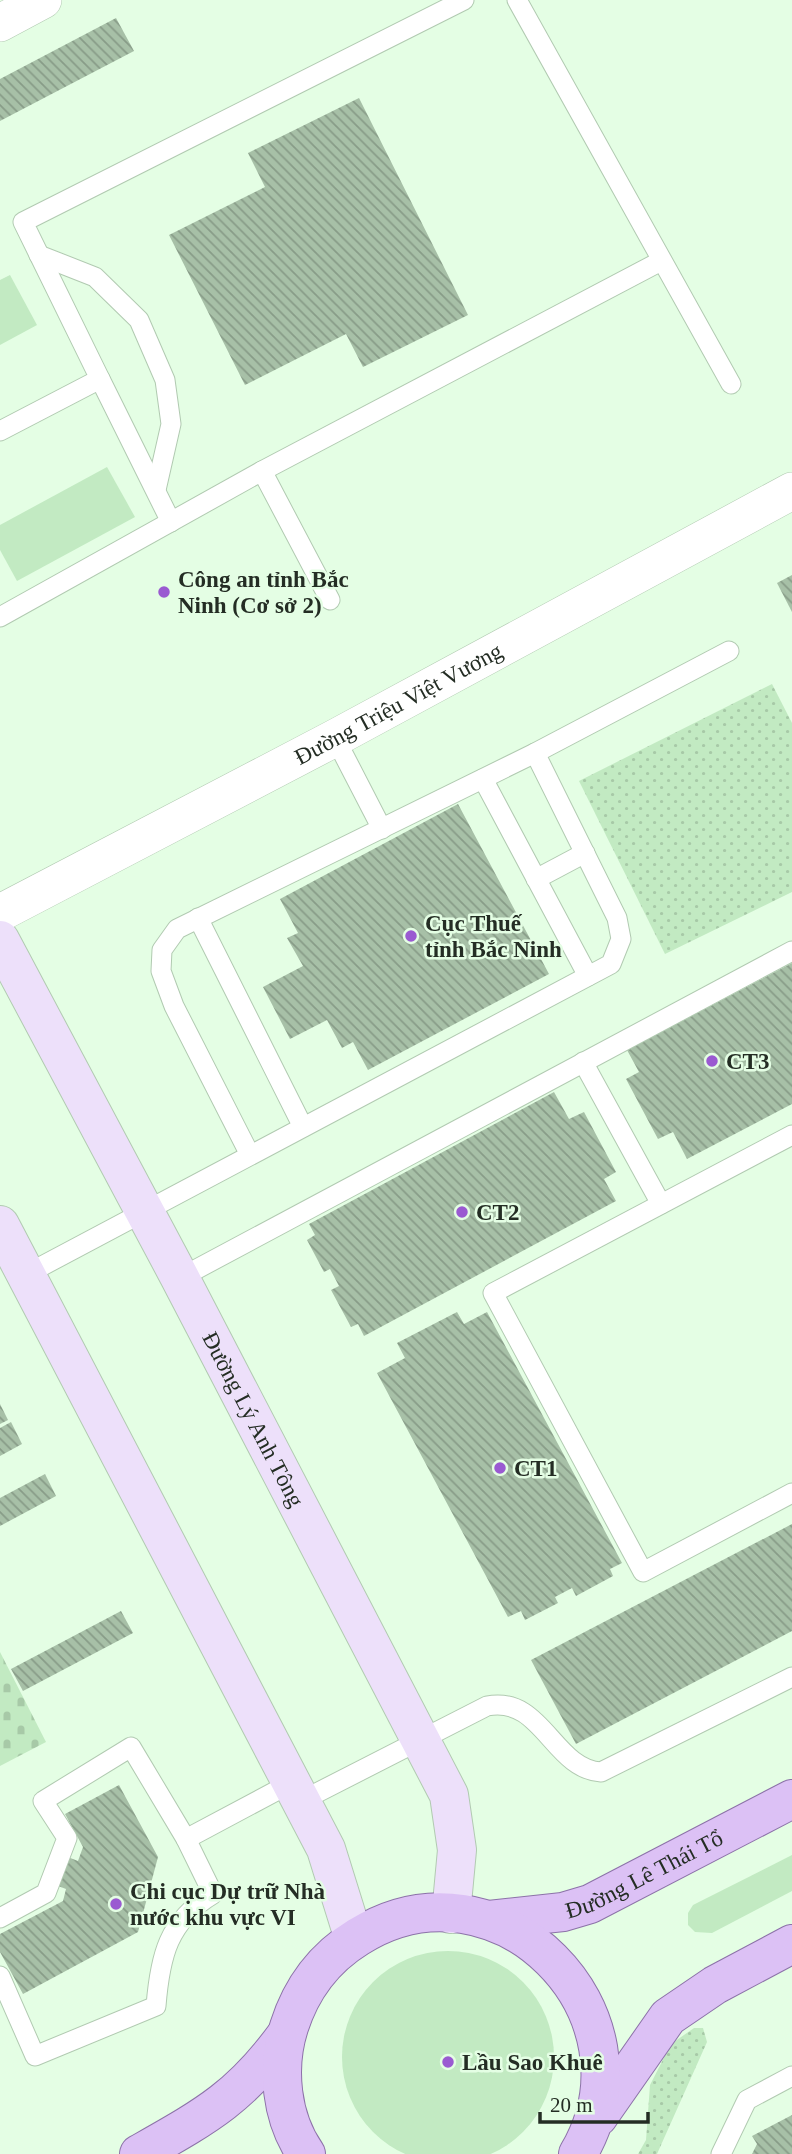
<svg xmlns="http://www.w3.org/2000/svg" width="792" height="2154" font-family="'Times New Roman',serif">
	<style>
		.grass { fill: #c2eac2 }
		.cemetery { fill: url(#cemetery-stones) }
		.park { fill: url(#park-dots) }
		.building { fill: url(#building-back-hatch) }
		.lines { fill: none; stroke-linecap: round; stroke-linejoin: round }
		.lane-casing { stroke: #b1cab1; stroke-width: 21 }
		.street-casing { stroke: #b1cab1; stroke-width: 38 }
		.secondary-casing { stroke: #b1cab1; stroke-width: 40 }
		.primary-casing { stroke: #8c72a8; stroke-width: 40 }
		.lane { stroke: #fff; stroke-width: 19 }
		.street { stroke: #fff; stroke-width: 37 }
		.secondary { stroke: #ede0fa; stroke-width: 38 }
		.primary { stroke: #dcc1f5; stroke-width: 38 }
		.poi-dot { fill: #9a5ad1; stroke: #e4fee4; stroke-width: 2.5 }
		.labels { text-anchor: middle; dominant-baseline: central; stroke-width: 5; stroke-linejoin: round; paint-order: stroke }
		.poi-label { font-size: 23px; font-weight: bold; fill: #242d24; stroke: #e4fee4; text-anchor: start }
		.street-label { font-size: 23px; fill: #242d24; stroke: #e4fee4 }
	</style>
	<defs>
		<pattern id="cemetery-stones" width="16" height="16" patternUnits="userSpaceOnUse" patternTransform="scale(1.75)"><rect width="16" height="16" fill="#c2eac2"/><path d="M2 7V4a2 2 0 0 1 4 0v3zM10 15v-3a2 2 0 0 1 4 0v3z" fill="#a7c9a7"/></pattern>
		<pattern id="park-dots" width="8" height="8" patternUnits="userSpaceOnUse" patternTransform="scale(1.75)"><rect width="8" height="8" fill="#c2eac2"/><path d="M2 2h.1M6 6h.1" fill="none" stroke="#a7c9a7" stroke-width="1.8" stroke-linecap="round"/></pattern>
		<pattern id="building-back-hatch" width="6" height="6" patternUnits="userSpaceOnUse" patternTransform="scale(1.75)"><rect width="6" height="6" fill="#a7c0a7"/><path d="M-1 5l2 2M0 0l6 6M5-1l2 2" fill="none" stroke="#889c88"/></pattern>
	</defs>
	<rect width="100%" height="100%" fill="#e4fee4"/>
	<g class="grass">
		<path d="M10,275L37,325L0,345V280Z"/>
		<path d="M107,467L135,517L17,581L0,550V525Z"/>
		<path d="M792,1855V1891L712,1933L695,1932L688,1925V1913L693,1905Z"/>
		<circle cx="448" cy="2057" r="106"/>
	</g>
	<path class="cemetery" d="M0,1652L46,1742L0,1766Z"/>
	<g class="park">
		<path d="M772,684L792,723V892L665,954L579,781Z"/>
		<path d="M694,2028H703L707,2042L657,2154H638L646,2140L650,2085L671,2044Z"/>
	</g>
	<g class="building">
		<path d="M116,18L134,51L0,121V79Z"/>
		<path d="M359,98L468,315L363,367L346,334L245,385L169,235L265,187L248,153Z"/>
		<path d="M792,575V612L777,583Z"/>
		<path d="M458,804L549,974L368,1070L353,1042L342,1048L327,1020L290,1039L263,987L303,966L287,938L298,933L280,899Z"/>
		<path d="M792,963V1104L687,1159L673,1132L658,1139L626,1079L639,1072L627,1050Z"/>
		<path d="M554,1092L569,1119L584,1112L616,1172L604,1179L616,1201L364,1336L358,1324L351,1327L331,1290L339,1286L330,1269L324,1272L307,1240L315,1235L309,1224Z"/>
		<path d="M457,1312L464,1324L487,1312L622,1563L610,1569L613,1576L576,1596L572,1588L555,1597L558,1603L525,1620L521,1611L508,1617L377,1373L405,1358L397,1343Z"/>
		<path d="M0,1404L8,1420L0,1424Z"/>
		<path d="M11,1422L22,1444L0,1456V1428Z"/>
		<path d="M45,1474L56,1496L0,1526V1498Z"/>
		<path d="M792,1524V1631L576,1744L531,1660Z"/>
		<path d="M121,1611L133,1633L23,1691L11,1669Z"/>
		<path d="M119,1785L158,1857L138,1932L23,1994L0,1952V1934L63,1901L66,1889L53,1884L65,1856L78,1861L83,1847L65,1814Z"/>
		<path d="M792,2115V2154H752L757,2144L752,2136Z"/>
	</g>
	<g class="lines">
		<defs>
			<g id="lane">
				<path d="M517,0L731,384"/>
				<path d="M39,255L95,277L139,320L165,380L171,424L156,490"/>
				<path d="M100,379L171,522"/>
				<path d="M0,431L100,379L23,222L464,0"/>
				<path d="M262,471L330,600"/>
				<path d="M0,617L262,471L661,261"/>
				<path d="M335,738L382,829"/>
				<path d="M483,779L588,976"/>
				<path d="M536,879L585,853"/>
				<path d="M198,918L303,1127"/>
				<path d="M583,1062L661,1204"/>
				<path d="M792,1135L493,1293L643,1572L792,1493"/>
				<path d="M250,1155L174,1006L161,971L162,950L177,929L535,753L729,651"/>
				<path d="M27,1274L611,964L621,939L617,918L535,753"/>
				<path d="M180,1278L792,951"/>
				<path d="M301,1801L487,1706C542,1695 553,1769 601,1772L792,1677"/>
				<path d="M186,1839L291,1783"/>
				<path d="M0,1918L46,1893L67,1838L43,1801L131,1747L186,1839L213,1894C168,1921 160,1956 156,2006L35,2056L0,1976"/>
				<path d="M721,2154L747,2100L792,2076"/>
			</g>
			<g id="street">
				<path d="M0,23L43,0"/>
				<path id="s1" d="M0,913L335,738L792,491"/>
			</g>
			<g id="secondary">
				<path id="s2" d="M0,940L180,1278L449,1795L457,1850L451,1914"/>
				<path d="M0,1225L326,1849L354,1939"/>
			</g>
			<g id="primary">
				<path id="s3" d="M489,1920L563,1912L590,1904L792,1799"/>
				<path d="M598,2117L668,2017L715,1985L792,1944"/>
				<path d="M139,2154C206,2116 240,2098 286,2035"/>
				<path d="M306,2154C281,2118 276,2068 289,2027C301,1989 324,1958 358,1937C497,1849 661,2013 578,2154"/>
			</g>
		</defs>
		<use href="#lane" class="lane-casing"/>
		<use href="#street" class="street-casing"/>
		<use href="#secondary" class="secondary-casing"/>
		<use href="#primary" class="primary-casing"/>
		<use href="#lane" class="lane"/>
		<use href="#street" class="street"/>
		<use href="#secondary" class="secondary"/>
		<use href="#primary" class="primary"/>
	</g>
	<g class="poi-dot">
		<circle cx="164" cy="592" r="7"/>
		<circle cx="411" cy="936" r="7"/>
		<circle cx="712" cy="1061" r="7"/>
		<circle cx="462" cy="1212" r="7"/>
		<circle cx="500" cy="1468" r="7"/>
		<circle cx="116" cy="1904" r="7"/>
		<circle cx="448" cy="2062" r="7"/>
	</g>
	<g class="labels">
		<g class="poi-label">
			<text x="178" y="579">Công an tỉnh Bắc<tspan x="178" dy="26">Ninh (Cơ sở 2)</tspan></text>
			<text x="425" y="923">Cục Thuế<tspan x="425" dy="26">tỉnh Bắc Ninh</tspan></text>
			<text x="726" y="1061">CT3</text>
			<text x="476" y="1212">CT2</text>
			<text x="514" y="1468">CT1</text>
			<text x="130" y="1891">Chi cục Dự trữ Nhà<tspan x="130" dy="26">nước khu vực VI</tspan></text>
			<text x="462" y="2062">Lầu Sao Khuê</text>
		</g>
		<g class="street-label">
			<text stroke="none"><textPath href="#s1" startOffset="450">Đường Triệu Việt Vương</textPath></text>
			<text stroke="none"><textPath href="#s2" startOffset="542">Đường Lý Anh Tông</textPath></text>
			<text stroke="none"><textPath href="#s3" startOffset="164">Đường Lê Thái Tổ</textPath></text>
		</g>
	</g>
	<path d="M540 2112v10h108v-10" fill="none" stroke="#242d24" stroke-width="3.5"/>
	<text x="550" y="2112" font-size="21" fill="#242d24" stroke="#e4fee4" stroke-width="5" paint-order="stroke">20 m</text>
</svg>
